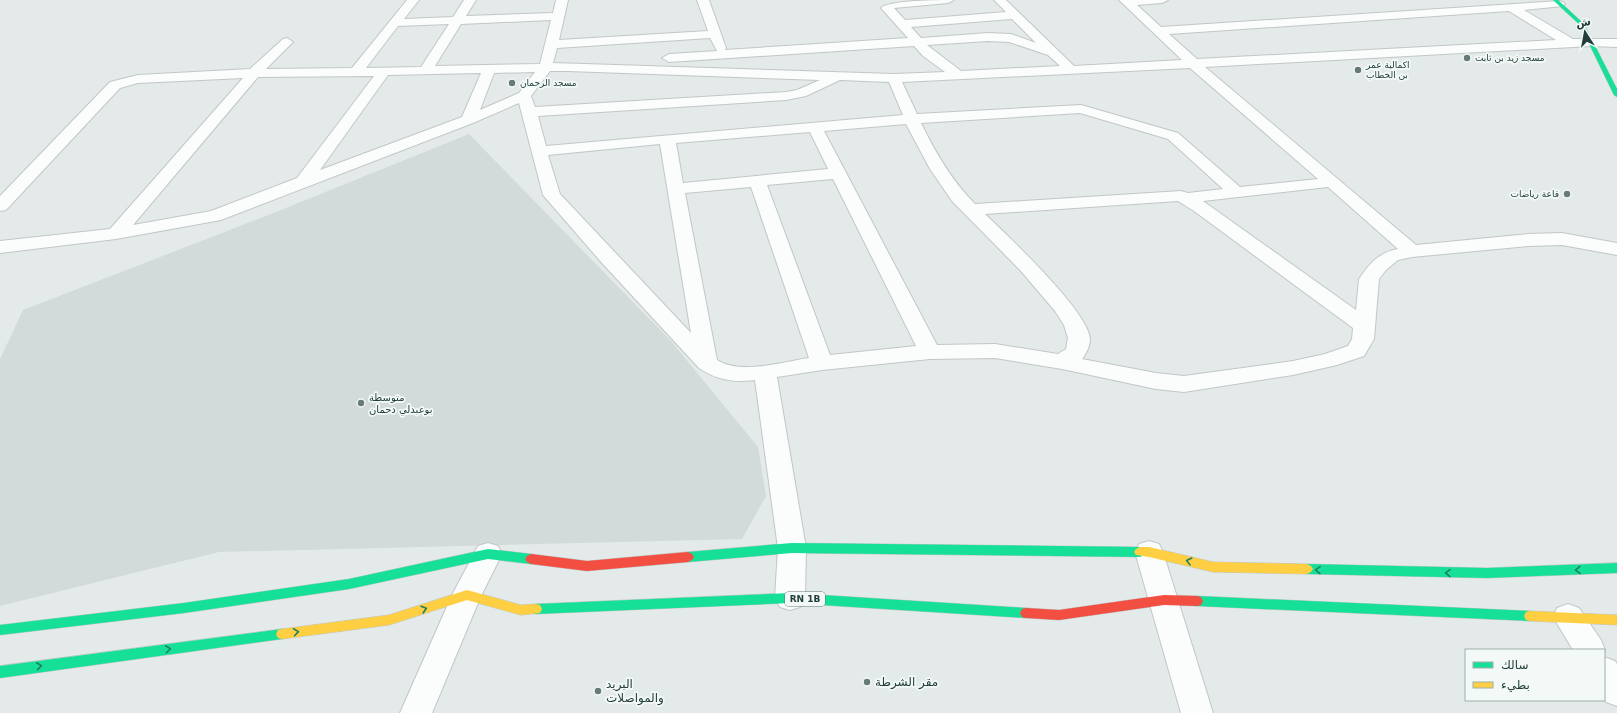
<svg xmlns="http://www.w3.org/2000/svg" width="1617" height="713" font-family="'DejaVu Sans','Noto Sans Arabic',sans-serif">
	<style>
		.built { fill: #d2dbd9 }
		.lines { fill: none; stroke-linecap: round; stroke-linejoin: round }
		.street-casing { stroke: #c1c7c6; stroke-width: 2 }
		.fast-casing { stroke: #bdc6c5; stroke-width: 1 }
		.slow-casing { stroke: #bdc6c5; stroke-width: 1 }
		.jam-casing { stroke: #bdc6c5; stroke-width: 1 }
		.street { fill: #fbfcfc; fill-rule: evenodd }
		.fast { fill: #16e098; fill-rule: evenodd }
		.slow { fill: #ffcf43; fill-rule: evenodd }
		.jam { fill: #f24e42; fill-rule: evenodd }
		.oneway { stroke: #1d7f61 }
		.poi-dot { fill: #667a79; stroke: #f3f9f7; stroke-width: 1.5 }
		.labels { text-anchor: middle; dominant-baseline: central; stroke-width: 3.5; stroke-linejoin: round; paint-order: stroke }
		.far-poi-label { font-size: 9px; fill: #223e3c; stroke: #f3f9f7; text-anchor: start }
		.shield { fill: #f3f9f7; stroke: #617674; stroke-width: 1 }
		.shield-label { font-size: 9px; font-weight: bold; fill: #223e3c }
		.poi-label { font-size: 10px; fill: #223e3c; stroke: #f3f9f7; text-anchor: start }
		.near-poi-label { font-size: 12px; fill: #223e3c; stroke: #f3f9f7; text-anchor: start }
	</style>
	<rect width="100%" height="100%" fill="#e4eae9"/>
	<path class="built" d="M469,134L671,341L758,447L766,496L742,539L219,552L0,606V359L23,310L266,216Z"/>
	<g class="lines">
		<defs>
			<g id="street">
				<path d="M407,0H419L404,19L453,17L464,0H476L466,16L553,13L556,0H568L559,40L708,31L697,0H709L726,48L725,50L908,38L881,8C890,0 938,0 954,0L948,3L894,8L905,20L1006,12L994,0H1006L1074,66L1182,60L1119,0H1168L1162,3L1137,5L1161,27L1559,1L1563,2L1565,4L1563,6L1524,10L1573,39H1617V47L1591,46L1205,67L1416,245L1528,234L1562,233L1617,243V255L1562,245L1528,246L1412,257L1398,260L1386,270L1379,279L1374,339L1364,356L1337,365L1293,375L1184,392L1156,389L1062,369L995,358L930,359L822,370L777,377L806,548L805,598L800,607L790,610L780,607L775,598L778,548L755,380C734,383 717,380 699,368L602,263L543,195L519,103L473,123L221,220L116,239L0,253V241L110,229L243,78L138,83L120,88L6,210L0,211V196L110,82L138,75L250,69L283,39L287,38L293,42L266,69L352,68ZM1509,11L1556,40L1197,59L1169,34ZM1012,19L1036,43L1011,34L988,33L921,38L911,27ZM551,20L540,64L435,66L461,24ZM449,24L421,67L366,68L398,26ZM710,38L717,51L669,54L662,58L669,62L914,46L923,56L945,72L894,74L553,63L557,48ZM988,41L1009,42L1048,55L1060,66L961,71L927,45ZM1190,68L1318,179L1240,187L1178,133L1081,105L917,114L902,82ZM550,71H568L820,80L797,90L786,92L535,107L531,96ZM535,72L519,93L480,110L494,73ZM481,73L462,117L320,170L388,75ZM374,76L297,178L211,211L133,225L258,77ZM840,80L889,82L903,115L546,146L538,116L786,100L806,96ZM1080,113L1168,139L1223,189L1188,193L1181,191L975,204C952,181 935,152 921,123ZM906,124L930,169L952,201L1020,270L1055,311L1064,325L1068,338L1066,349L1058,354L995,344L937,345L824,131ZM810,132L828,169L683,183L676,143ZM660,144L691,333L560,194L548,155ZM833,179L916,346L830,355L767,185ZM751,187L809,358C783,362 740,375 717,360L685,193ZM1328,187L1398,249C1378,253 1370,263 1359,279L1356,310L1203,201ZM1178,201L1194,211L1353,328L1352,339L1348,346L1325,354L1293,361L1184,376L1156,373L1082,359C1086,354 1090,346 1090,339C1089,312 1007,235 985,214Z"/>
				<path d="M1149,541L1159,544L1163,552L1213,713H1181L1135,552L1139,544Z"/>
				<path d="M488,543L498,546L502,554L481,596L432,713H400L452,595L478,546Z"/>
				<path d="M1568,604L1579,608L1601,640L1605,650L1604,653V650H1573L1553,617L1557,608Z"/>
				<path d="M1604,657L1615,661L1617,664V706L1606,702L1604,699Z"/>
			</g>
			<g id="fast">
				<path d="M1553,0H1558L1584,24L1617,89V97L1614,95L1580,25Z"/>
				<path d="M792,543L1140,547L1144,549L1146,552L1144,555L1140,557L792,553L688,562L684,560L682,557L684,554L688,552Z"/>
				<path d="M488,549L531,554L535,556L537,559L535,562L531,564L488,559L349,589L184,613L0,635V625L184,603L349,579Z"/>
				<path d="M1617,563V573L1487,578L1307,574L1303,572L1301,569L1303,566L1307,564L1487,568Z"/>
				<path d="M790,593L1026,608L1030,609L1032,613L1030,617L1026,618L790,603L536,614L532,613L530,609L532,605L536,604Z"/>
				<path d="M1197,596L1530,611L1534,612L1536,616L1534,620L1530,621L1197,606L1193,605L1191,601L1193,597Z"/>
				<path d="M282,629L286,630L288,634L286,638L282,639L0,678V666Z"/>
			</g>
			<g id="slow">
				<path d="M1140,547H1149L1213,562L1307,564L1311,566L1313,569L1311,572L1307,574L1213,572L1149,557L1136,555L1134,552L1136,549Z"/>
				<path d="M467,590L521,605L536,604L540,605L542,609L540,613L521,615L467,600L389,625L282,639L278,638L276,634L278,630L282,629L389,615Z"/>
				<path d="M1530,611L1617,615V625L1530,621L1526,620L1524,616L1526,612Z"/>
			</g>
			<g id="jam">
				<path d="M688,552L692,554L694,557L692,560L688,562L587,571L531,564L527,562L525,559L527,556L531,554L587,561Z"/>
				<path d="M1164,595L1197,596L1201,597L1203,601L1201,605L1197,606L1164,605L1059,620L1026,618L1022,617L1020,613L1022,609L1026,608L1059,610Z"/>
			</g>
		</defs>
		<use href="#street" class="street-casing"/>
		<use href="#fast" class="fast-casing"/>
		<use href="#slow" class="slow-casing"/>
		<use href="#jam" class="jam-casing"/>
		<use href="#street" class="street"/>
		<use href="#fast" class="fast"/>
		<use href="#slow" class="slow"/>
		<use href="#jam" class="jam"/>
	</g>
	<defs><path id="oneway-chevron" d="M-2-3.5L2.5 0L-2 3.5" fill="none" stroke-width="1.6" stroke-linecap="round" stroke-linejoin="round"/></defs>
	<g class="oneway">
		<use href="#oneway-chevron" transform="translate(1189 561) rotate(-166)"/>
		<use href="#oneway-chevron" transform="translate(1318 570) rotate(-179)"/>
		<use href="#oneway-chevron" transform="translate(1578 570) rotate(178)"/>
		<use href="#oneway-chevron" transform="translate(1448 573) rotate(-179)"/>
		<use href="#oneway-chevron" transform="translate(424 609) rotate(-17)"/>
		<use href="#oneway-chevron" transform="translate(296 632) rotate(-8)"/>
		<use href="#oneway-chevron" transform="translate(168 649) rotate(-8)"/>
		<use href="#oneway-chevron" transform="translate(39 666) rotate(-8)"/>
	</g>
	<g class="poi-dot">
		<circle cx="1467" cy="58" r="4"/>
		<circle cx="1358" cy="70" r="4"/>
		<circle cx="512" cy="83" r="4"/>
		<circle cx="1567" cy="194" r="4"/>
		<circle cx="361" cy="403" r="4"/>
		<circle cx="867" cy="682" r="4"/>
		<circle cx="598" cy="691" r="4"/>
	</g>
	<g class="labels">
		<g class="far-poi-label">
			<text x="1475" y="58">مسجد زيد بن ثابت</text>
			<text x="1366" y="65">اكمالية عمر<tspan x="1366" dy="10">بن الخطاب</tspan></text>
			<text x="520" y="83">مسجد الرحمان</text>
			<text x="1559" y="194" text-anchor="end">قاعة رياضات</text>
		</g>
		<rect class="shield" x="785" y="592" width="40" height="14" rx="3"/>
		<g class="shield-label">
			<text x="805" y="599">RN 1B</text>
		</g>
		<g class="poi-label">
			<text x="369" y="397">متوسطة<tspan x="369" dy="12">بوعبدلي دحمان</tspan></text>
		</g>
		<g class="near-poi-label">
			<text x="875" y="682">مقر الشرطة</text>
			<text x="606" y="684">البريد<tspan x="606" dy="14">والمواصلات</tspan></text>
		</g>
	</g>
	<rect x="1465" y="649" width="140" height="52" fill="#f3f9f7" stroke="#9faeac"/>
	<rect x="1473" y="662" width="20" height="6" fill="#16e098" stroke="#9faeac"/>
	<text x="1501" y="669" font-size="12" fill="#223e3c">سالك</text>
	<rect x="1473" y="682" width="20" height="6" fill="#ffcf43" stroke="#9faeac"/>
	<text x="1501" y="689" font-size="12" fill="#223e3c">بطيء</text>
	<g transform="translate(1585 32) rotate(349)" stroke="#f3f9f7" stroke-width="3" paint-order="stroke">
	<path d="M0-3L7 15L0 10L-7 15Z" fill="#223e3c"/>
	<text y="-6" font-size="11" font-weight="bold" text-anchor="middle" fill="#223e3c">ش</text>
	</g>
</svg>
